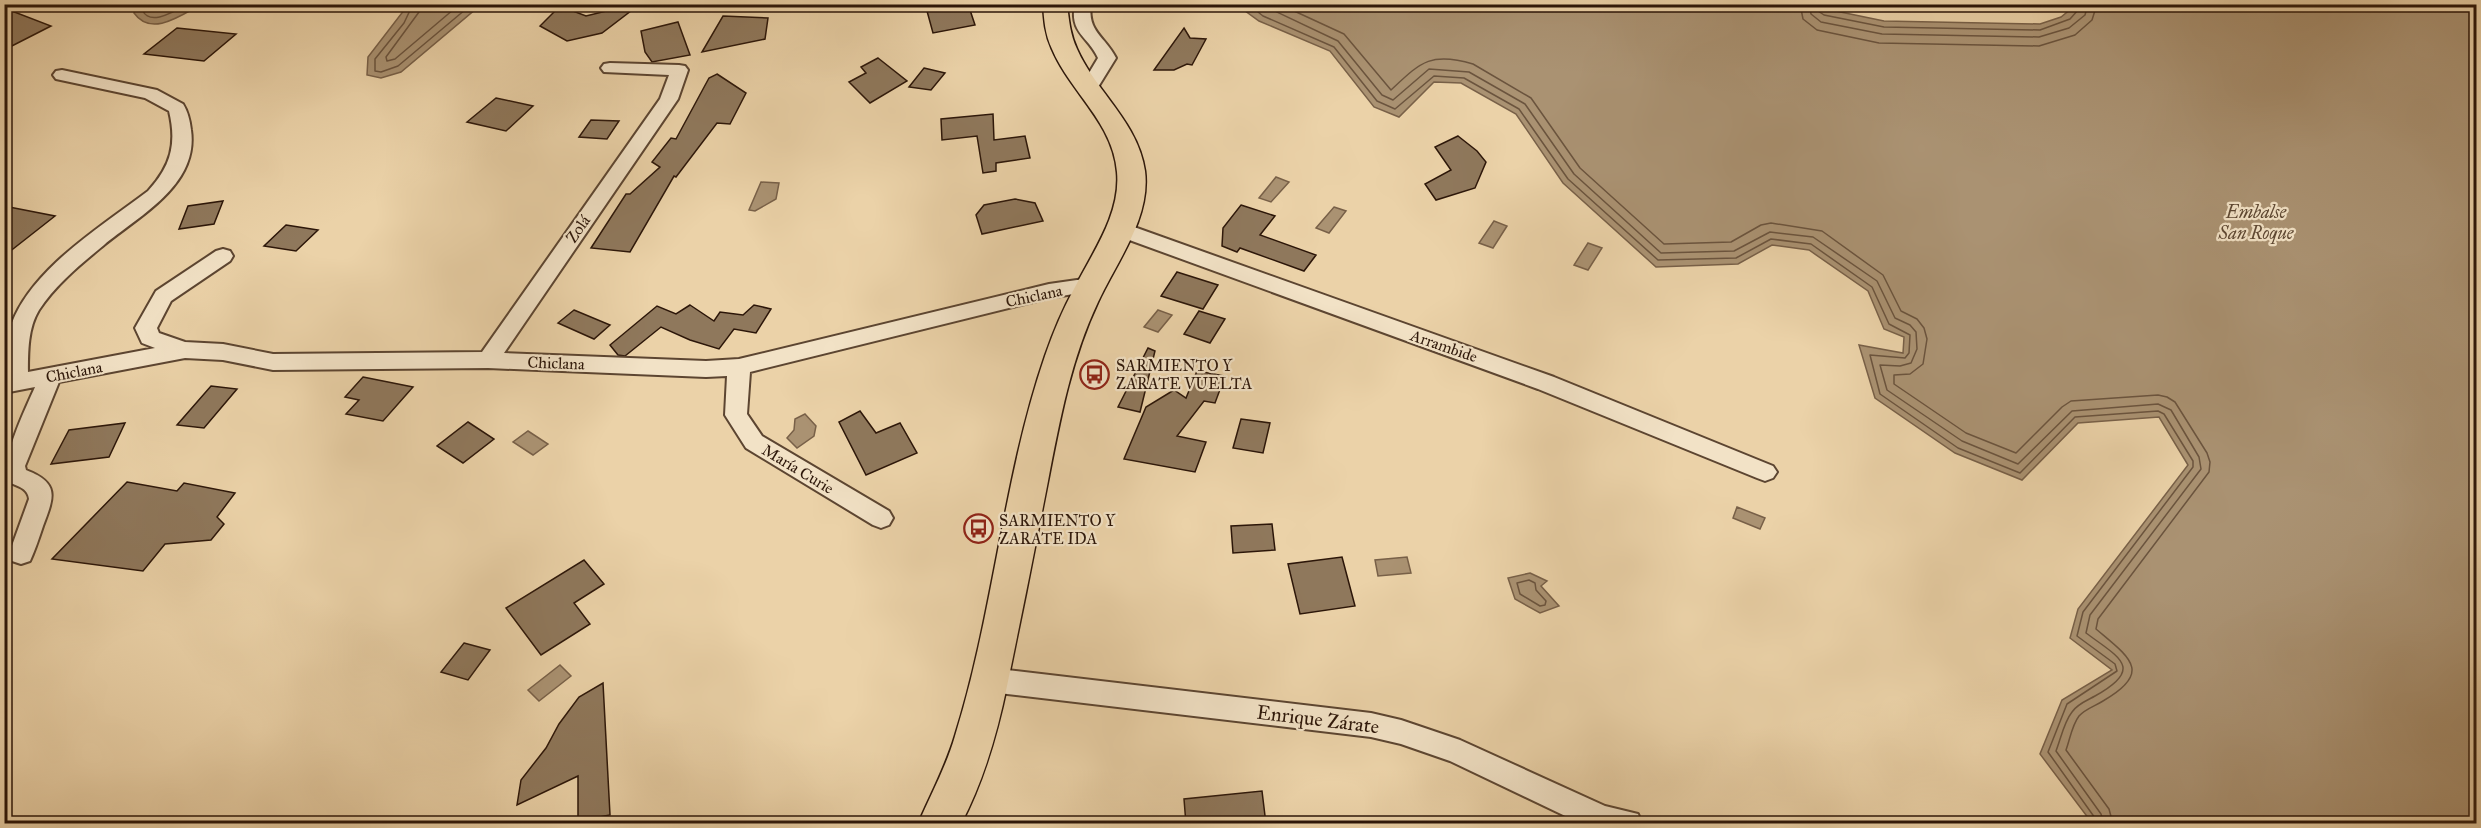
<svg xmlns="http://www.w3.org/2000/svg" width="2481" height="828" font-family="'IM FELL Great Primer',serif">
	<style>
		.water { fill: #aa9272; stroke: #786048; stroke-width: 1.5 }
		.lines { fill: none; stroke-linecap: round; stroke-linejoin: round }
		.shore { stroke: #6b543e; stroke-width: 1.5 }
		.building { fill: #8f785c; stroke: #2c1609; stroke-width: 1.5 }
		.minor-casing { stroke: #5c4531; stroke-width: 4 }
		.primary-casing { stroke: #2c1609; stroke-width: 3 }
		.minor { fill: #f2e2c6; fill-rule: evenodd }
		.primary { fill: #ebd2a8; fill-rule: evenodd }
		.labels { text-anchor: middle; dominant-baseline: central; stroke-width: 4.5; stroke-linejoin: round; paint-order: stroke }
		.street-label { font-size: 16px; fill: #2c1609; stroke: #f2e2c6 }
		.poi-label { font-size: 16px; fill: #2c1609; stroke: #f2e2c6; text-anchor: start }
		.water-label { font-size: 18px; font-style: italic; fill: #5e4833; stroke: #f2e2c6 }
		.near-street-label { font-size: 20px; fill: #2c1609; stroke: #f2e2c6 }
	</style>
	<rect width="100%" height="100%" fill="#ebd2a8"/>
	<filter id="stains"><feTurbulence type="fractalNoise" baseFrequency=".00333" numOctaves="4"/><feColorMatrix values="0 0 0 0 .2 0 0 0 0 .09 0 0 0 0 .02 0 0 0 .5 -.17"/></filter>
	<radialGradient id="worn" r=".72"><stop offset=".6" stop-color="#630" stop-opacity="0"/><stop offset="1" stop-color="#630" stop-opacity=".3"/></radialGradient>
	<g class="water">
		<path d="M1818,4L1826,9L1884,21L2040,24L2061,17L2077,4L2476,5V823H2092L2040,754L2062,700L2112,670L2070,638L2078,609L2188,465L2159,417L2078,423L2022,480L1955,453L1875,398L1859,345L1903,353L1904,337L1884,329L1868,291L1809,250L1772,245L1738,264L1656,267L1563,183L1516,114L1461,83L1434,82L1399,117L1374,107L1330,51L1259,21L1237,5Z"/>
		<path d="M135,5V4L200,5C180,16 151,37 134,13Z"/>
		<path d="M408,5H486L476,9L401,72L381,78L367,75L368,57Z"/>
		<path d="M1276,177L1289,182L1271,202L1259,198Z"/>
		<path d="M761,182L779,183L776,199L755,211L749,210Z"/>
		<path d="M1334,207L1346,211L1329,233L1316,228Z"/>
		<path d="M1494,221L1507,226L1493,248L1479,243Z"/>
		<path d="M1588,243L1602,248L1588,270L1574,265Z"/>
		<path d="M1158,310L1172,315L1158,332L1144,327Z"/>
		<path d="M805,414L816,426L814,436L797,448L787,438L794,430L795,419Z"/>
		<path d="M528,431L548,444L533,455L513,442Z"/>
		<path d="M1737,507L1765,518L1760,529L1733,518Z"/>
		<path d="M1407,557L1411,573L1378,576L1375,560Z"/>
		<path d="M1530,573L1547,581L1541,586L1559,606L1540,613L1515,599L1508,578Z"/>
		<path d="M560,665L571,676L539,701L528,690Z"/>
	</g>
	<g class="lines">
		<g class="shore">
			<path d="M141,4C144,30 174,12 188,4"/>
			<path d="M413,4L404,23L375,59V71L381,72L398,66L472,4"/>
			<path d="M420,4L419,12L386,57L387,61L395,59L460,4"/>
			<path d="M1248,4L1263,16L1334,47L1377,101L1395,109L1434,76L1464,78L1519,109L1568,179L1658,260L1736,258L1771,239L1811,244L1872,287L1889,324L1910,335L1909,353L1905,358L1870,355L1880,394L1958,448L2020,473L2075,417L2158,411L2164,414L2193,461V467L2083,612L2077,636L2115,664L2117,671L2067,704L2048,752L2095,818L2096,824"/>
			<path d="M1260,4L1338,41L1382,95L1393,100L1429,69L1469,72L1525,104L1574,174L1661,253L1734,251L1770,232L1813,237L1877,281L1895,318L1910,325L1916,332L1917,349L1911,363L1900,366L1880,365L1887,390L1962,441L2018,464L2072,411L2158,404L2171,410L2199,457L2201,469L2090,615L2086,633C2118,657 2146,668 2095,696C2088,700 2077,704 2072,712C2064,722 2061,738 2056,751L2101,814L2104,824"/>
			<path d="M1279,4L1344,34L1391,90C1420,63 1430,51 1473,64L1531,98L1580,168L1664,244L1731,242L1761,225L1771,223L1822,231L1883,275L1901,311L1917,319L1924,328L1927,339L1923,364L1910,374L1894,375V384L1966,433L2016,453L2062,407L2071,401L2158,395L2167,397L2175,402L2207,453L2210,462L2209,472L2098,619L2096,629C2129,657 2154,672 2103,701C2095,706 2085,709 2079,716C2072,725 2070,739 2066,750L2109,809L2113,824"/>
			<path d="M1800,4L1803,19L1817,30L1879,43L2039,46L2075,35L2092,20L2097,4"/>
			<path d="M1809,4L1811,14L1821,22L1882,34L2039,37L2069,28L2085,15L2088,4"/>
			<path d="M1816,4L1818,11L1824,15L1884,27L2040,30L2070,19L2078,10L2080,4"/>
			<path d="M1529,580L1535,583L1536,590L1546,601L1545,605L1540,606L1520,594L1517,583Z"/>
		</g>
	</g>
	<g class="building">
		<path d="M635,4H640L602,33L567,41L540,26L557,9L573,11L586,16Z"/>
		<path d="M968,4L975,25L933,33L927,11Z"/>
		<path d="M4,8L51,26L4,50Z"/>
		<path d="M723,16L768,18L765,39L702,52Z"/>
		<path d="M678,22L690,55L652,62L645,52L641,31Z"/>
		<path d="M177,28L236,34L204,61L144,54Z"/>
		<path d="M1184,28L1190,38L1206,39L1192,65L1187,64L1174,70H1154Z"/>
		<path d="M878,58L907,81L870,103L849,82L866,73L861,67Z"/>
		<path d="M924,68L945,73L931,90L909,87Z"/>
		<path d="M717,74L746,93L730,124L717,123L676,177L674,176L630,252L591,248L626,194H630L660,167L652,162L671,138L676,139L709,78Z"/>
		<path d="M496,98L533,106L506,131L467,122Z"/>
		<path d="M993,114L994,140L1025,136L1030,158L996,163V171L983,173L977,136L942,140L941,119Z"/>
		<path d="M591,120L619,121L607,139L579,137Z"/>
		<path d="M1458,136L1477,151L1486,162L1475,188L1436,200L1425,184L1451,170L1435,147Z"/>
		<path d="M1015,199L1035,203L1043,221L982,234L976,215L984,205Z"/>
		<path d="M223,201L214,224L179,229L188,206Z"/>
		<path d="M1241,205L1275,216L1260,235L1316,255L1304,271L1240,248L1237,252L1222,246L1223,228Z"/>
		<path d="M4,206L55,216L4,256Z"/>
		<path d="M286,225L318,230L296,251L264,246Z"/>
		<path d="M1177,272L1218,285L1203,309L1161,296Z"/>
		<path d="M690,305L714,321L720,312L743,315L754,305L771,309L756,333L734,329L719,349L690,340L661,327L625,356L618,355L610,345L657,306L676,314Z"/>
		<path d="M574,310L610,325L594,339L558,323Z"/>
		<path d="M1199,311L1225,319L1210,343L1184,334Z"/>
		<path d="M1148,348L1155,351L1140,412L1118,407Z"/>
		<path d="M1197,371L1225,376L1215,403L1204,401L1177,436L1206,442L1195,472L1124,459L1146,407L1174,390L1186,398Z"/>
		<path d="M363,377L413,387L383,421L346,414L359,400L345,397Z"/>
		<path d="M211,386L237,389L204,428L177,425Z"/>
		<path d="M860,411L876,433L900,423L917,453L866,475L839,422Z"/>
		<path d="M1241,419L1270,423L1263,453L1233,448Z"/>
		<path d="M468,422L494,439L463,463L437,446Z"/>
		<path d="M125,423L109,457L51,464L69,430Z"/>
		<path d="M127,482L177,491L184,483L235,493L217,517L224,524L211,540L165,544L143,571L52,559Z"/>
		<path d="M1272,524L1275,550L1233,553L1231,526Z"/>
		<path d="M1342,557L1355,606L1300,614L1288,564Z"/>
		<path d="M584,560L604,584L574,603L590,624L541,655L506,608Z"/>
		<path d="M464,643L490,650L468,680L441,672Z"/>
		<path d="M603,683L610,815L578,821V776L517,805L521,780L546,748L559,724L579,697Z"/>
		<path d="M1262,791L1266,824H1186L1184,799Z"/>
	</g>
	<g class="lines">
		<defs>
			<g id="minor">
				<path d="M1075,4H1091C1087,32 1105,36 1116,58L1095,92H1083L1080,88L1098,58C1088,36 1069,33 1075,4Z"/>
				<path d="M610,63L679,65L685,66L688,70L678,99L504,353L706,361L739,359L1049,284L1091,278L1098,280L1101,285L1098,290L1049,298L750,372L747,414L762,436L889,511L893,518L889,525L881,528L873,525L746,448L725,415L727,376L706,377L488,368L273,370L223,360L185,358L59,382L25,466L26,470C60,483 54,497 43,526C39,538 35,550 30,561L21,564L12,561L9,554L29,499C28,488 17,486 8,482C0,460 25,410 35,387L4,393C4,373 4,346 11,325C32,268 102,226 148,191C171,166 177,144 169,111L145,98L56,79L53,75L56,71L62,70L157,90L183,104C188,112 190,121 191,130C199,185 139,216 104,245C81,264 56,284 39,310C28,328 28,351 28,372L155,348L142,343L135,328L156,291L216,251L223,249L230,251L233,256L230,261L171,301L157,328L159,333L185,342L223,344L273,354L482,352L660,99L669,75L604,72L601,68L604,64Z"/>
				<path d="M1120,222L1554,377L1773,466L1777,472L1773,478L1765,481L1757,478L1538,389L1113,234L1110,229L1113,224Z"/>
				<path d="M990,668L1371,713L1401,720L1460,740L1605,806L1638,814L1642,824H1582L1450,761L1401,744L1371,737L990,692L981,688L977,680L981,672Z"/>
			</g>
			<path id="primary" d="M1043,4H1067C1069,20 1070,34 1077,49C1096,92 1138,122 1145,171C1151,218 1117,261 1098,302C1071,359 1060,419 1048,481C1035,549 1021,618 1007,686C997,734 984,780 961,824H918C931,794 946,767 955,736C994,612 1003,478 1045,356C1053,333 1062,311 1074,289C1092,253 1121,214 1117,172C1113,122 1070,92 1052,49C1045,34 1044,20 1043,4Z"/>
		</defs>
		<use href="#minor" class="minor-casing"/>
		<use href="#primary" class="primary-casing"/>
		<use href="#minor" class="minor"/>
		<use href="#primary" class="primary"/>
	</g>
	<defs>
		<symbol id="bus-ring" viewBox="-11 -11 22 22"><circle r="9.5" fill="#f2e2c6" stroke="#8f2418" stroke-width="1.5"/><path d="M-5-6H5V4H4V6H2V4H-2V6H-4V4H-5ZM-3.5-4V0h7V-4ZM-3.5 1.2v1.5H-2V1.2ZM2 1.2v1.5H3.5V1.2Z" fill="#8f2418"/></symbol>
	</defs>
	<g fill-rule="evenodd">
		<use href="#bus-ring" x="1078" y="358" width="33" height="33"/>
		<use href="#bus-ring" x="962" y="512" width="33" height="33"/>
	</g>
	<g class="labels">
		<g class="street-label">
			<text transform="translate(578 229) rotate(-55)">Zolá</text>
			<text transform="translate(1034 296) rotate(-12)">Chiclana</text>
			<text transform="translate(1444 346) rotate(19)">Arrambide</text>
			<text transform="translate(556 363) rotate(2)">Chiclana</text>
			<text transform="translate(74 372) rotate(-11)">Chiclana</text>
			<text transform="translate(798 469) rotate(31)">María Curie</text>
		</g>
		<g class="poi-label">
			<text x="1116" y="365">SARMIENTO Y<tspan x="1116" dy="18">ZARATE VUELTA</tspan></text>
			<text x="999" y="520">SARMIENTO Y<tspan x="999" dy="18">ZARATE IDA</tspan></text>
		</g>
		<g class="water-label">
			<text x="2256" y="212">Embalse<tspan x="2256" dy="21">San Roque</tspan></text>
		</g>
		<g class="near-street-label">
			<text transform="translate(1318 719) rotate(7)">Enrique Zárate</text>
		</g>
	</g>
	<rect width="2481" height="828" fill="none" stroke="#ebd2a8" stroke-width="24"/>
	<rect x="6" y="6" width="2469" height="816" fill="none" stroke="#2c1609" stroke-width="3"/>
	<rect x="12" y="12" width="2457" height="804" fill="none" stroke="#2c1609" stroke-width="1.5"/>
	<rect width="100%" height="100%" filter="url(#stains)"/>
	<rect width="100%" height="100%" fill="url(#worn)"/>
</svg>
